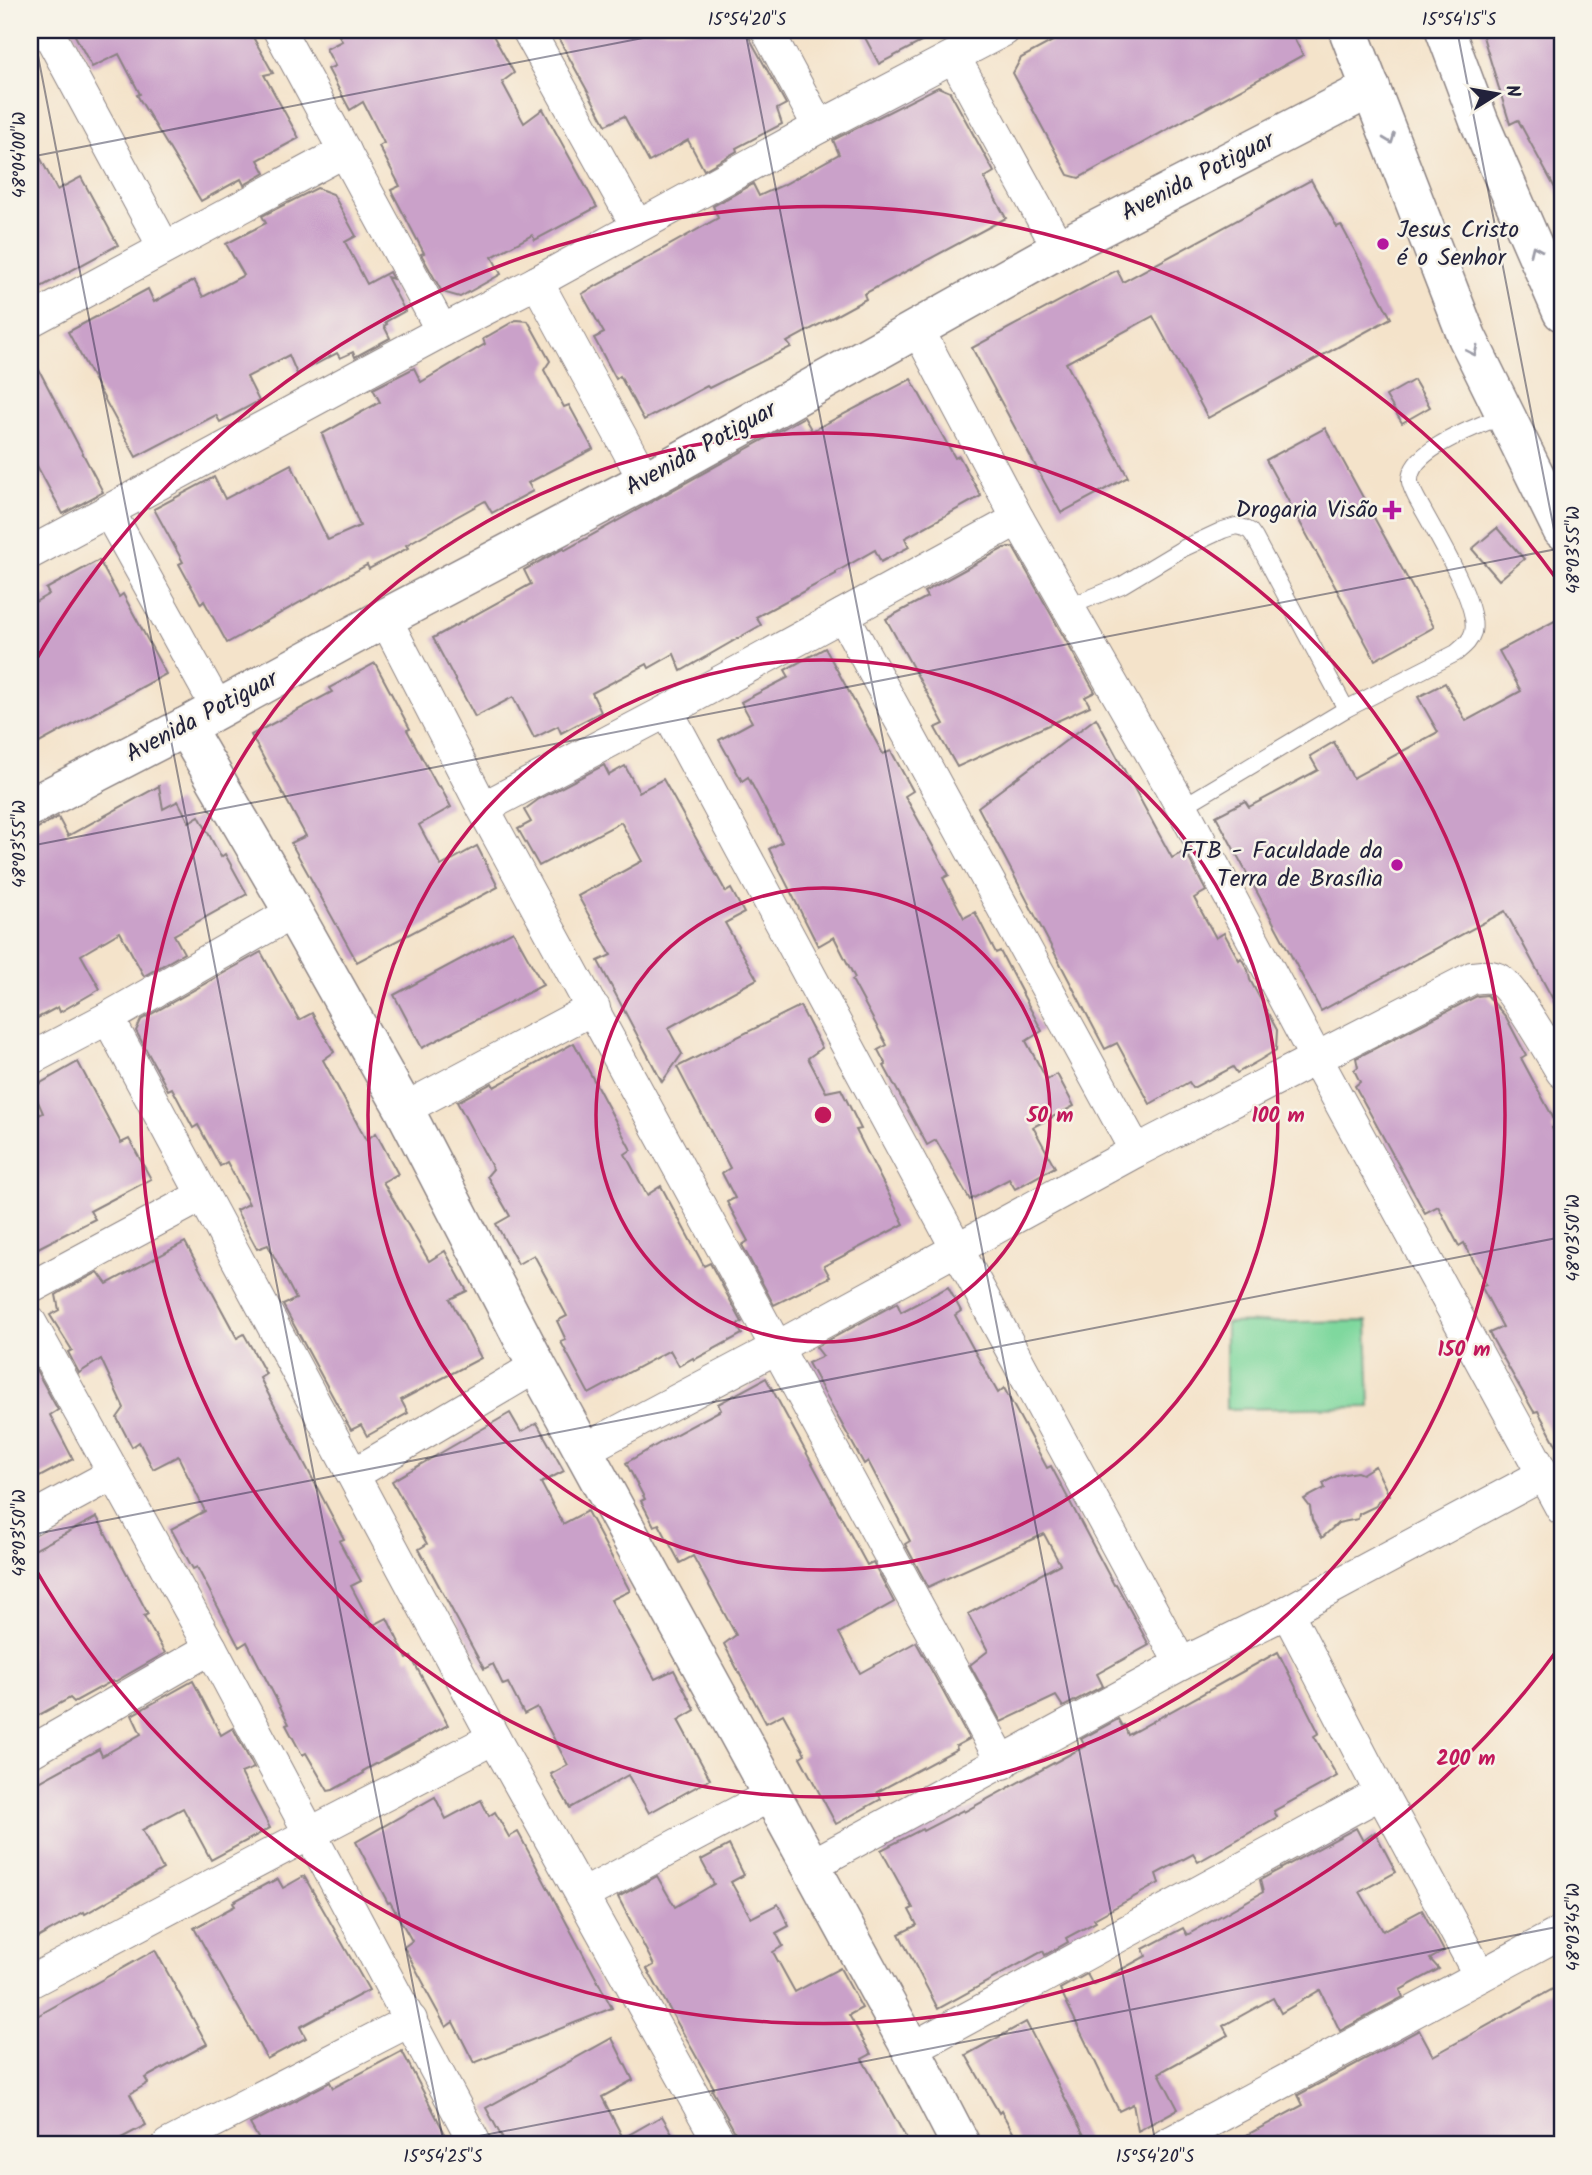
<svg xmlns="http://www.w3.org/2000/svg" width="1592" height="2175" font-family="Kalam,sans-serif">
	<style>
		.pitch { fill: #7fd89e; stroke: #507d6c; stroke-width: 2 }
		.building { fill: #caa1c9 }
		.lines { fill: none; stroke-linecap: round; stroke-linejoin: round }
		.service-casing { stroke: #8b8282; stroke-width: 18 }
		.minor-casing { stroke: #8b8282; stroke-width: 34 }
		.tertiary-casing { stroke: #8b8282; stroke-width: 41 }
		.secondary-casing { stroke: #8b8282; stroke-width: 41 }
		.service { stroke: #fff; stroke-width: 16 }
		.minor { stroke: #fff; stroke-width: 32 }
		.tertiary { stroke: #fff; stroke-width: 38 }
		.secondary { stroke: #fff; stroke-width: 38 }
		.oneway { stroke: #9c9ca7 }
		.ticks { fill: none; stroke: #22223b; stroke-width: 2; stroke-opacity: 0.45 }
		.ring { fill: none; stroke: #c2185b; stroke-width: 3.5 }
		.poi-dot { fill: #b5179e; stroke: #f7f3e8; stroke-width: 2.5 }
		.labels { text-anchor: middle; dominant-baseline: central; stroke-width: 5; stroke-linejoin: round; paint-order: stroke }
		.street-label { font-size: 24px; fill: #22223b; stroke: #f7f3e8 }
		.poi-label { font-size: 24px; fill: #22223b; stroke: #f7f3e8; text-anchor: end }
		.centre { fill: #c2185b; stroke: #f7f3e8; stroke-width: 3.5 }
		.ring-label { font-size: 21px; text-anchor: middle; font-weight: bold; fill: #c2185b; stroke: #f7f3e8; stroke-width: 5; stroke-linejoin: round; paint-order: stroke }
		.neatline { fill: none; stroke: #22223b; stroke-width: 2.5 }
		.ticks-label { font-size: 18px; text-anchor: middle; fill: #22223b }
	</style>
	<rect width="100%" height="100%" fill="#f7f3e8"/>
	<filter id="ink" filterUnits="userSpaceOnUse"><feTurbulence type="fractalNoise" baseFrequency=".0143" numOctaves="2"/><feDisplacementMap in="SourceGraphic" scale="14" xChannelSelector="R" yChannelSelector="G"/><feConvolveMatrix kernelMatrix="1 2 1 2 8 2 1 2 1" color-interpolation-filters="sRGB"/></filter>
	<filter id="wash" filterUnits="userSpaceOnUse"><feTurbulence type="fractalNoise" baseFrequency=".00686" numOctaves="4" result="noise"/><feDisplacementMap in="SourceGraphic" scale="28" xChannelSelector="R" yChannelSelector="G"/><feGaussianBlur stdDeviation="1.57" result="paint"/><feColorMatrix in="noise" values="0 0 0 0 0 0 0 0 0 0 0 0 0 0 0 0 0 1.4 0 .05"/><feComposite in="paint" operator="in"/></filter>
	<g filter="url(#wash)">
		<rect width="100%" height="100%" fill="#f4e3ca"/>
		<path class="pitch" d="M1367,1321L1370,1407L1226,1409V1323Z"/>
		<g id="blocks">
			<g class="building">
				<path d="M72,30H249L273,73L264,75L299,138L258,160L265,173L244,185L241,179L201,201L137,95L140,94L119,54L92,67Z"/>
				<path d="M336,30H490L514,73L502,82L524,123L543,109L597,207L535,240L532,235L492,257L501,274L460,297L442,292L421,254L424,253L391,190L400,186L379,146L384,143L363,102L350,110L328,69L335,66L326,49L342,41Z"/>
				<path d="M554,30H745L786,104L777,109L782,124L736,148L737,151L704,170L688,140L649,162L624,116L606,125Z"/>
				<path d="M861,30H944L879,64Z"/>
				<path d="M1073,30H1290L1303,55L1079,178L1068,175L1013,73L1021,58Z"/>
				<path d="M1481,30H1562V201L1518,120L1510,124Z"/>
				<path d="M938,87L950,92L994,172L984,178L1006,218L864,294L866,299L787,342L791,347L709,388L707,386L644,420L620,376L616,379L594,338L604,333L582,294L718,218L713,206L753,184L759,196L785,184L839,154L833,140Z"/>
				<path d="M30,138L57,190L81,177L118,245L30,293Z"/>
				<path d="M1311,180L1337,227L1341,225L1391,318L1208,418L1153,316L1066,363L1128,477L1061,513L972,348L1117,270L1123,282Z"/>
				<path d="M317,188L333,194L356,236L345,242L367,284L389,272L393,279L387,277L405,311L385,322L387,324L384,326L390,338L355,357L353,352L340,358L337,353L297,374L289,355L247,377L259,401L220,422L216,415L136,457L68,332L148,289L154,302L194,280L203,297L244,275L226,244L266,223L262,216Z"/>
				<path d="M516,320L528,321L550,361L544,370L564,407L569,405L593,449L528,483L533,491L492,513L485,501L406,545L408,548L369,569L367,565L227,643L204,601L201,604L179,564L183,562L154,509L214,477L225,499L291,464L328,540L360,526L322,434L380,402L373,389L414,368L421,382L485,344L483,339Z"/>
				<path d="M30,353L103,492L63,514L30,453Z"/>
				<path d="M911,379L955,458L959,456L981,496L905,538L909,547L881,562L875,550L836,572V574L756,617L761,625L681,671L674,654L649,668L647,664L592,693L601,712L561,733L558,726L534,738L513,697L475,717L433,638L531,584L524,570L564,548L565,550L804,417L812,431Z"/>
				<path d="M1414,380L1430,407L1402,423L1386,396Z"/>
				<path d="M1325,428L1434,627L1375,660L1266,460Z"/>
				<path d="M1497,528L1524,559L1499,580L1472,549Z"/>
				<path d="M1013,547L1095,692L1085,697L1090,706L957,767L935,728L944,724L886,619L927,597L924,592L1004,548Z"/>
				<path d="M99,560L119,597L123,594L166,674L30,748V605L49,594L46,589Z"/>
				<path d="M1562,617V1016L1505,911L1321,1011L1216,816L1245,801L1249,807L1318,770L1310,756L1334,742L1353,778L1438,732L1418,697L1445,683L1466,721L1521,691L1499,651Z"/>
				<path d="M825,648L883,754L891,751L913,791L905,796L949,875L943,878L964,918L975,912L996,953L1000,951L1042,1031L1026,1041L1047,1080L1057,1074L1074,1106L1033,1127L1055,1167L1015,1189L1009,1179L970,1200L936,1140L927,1145L884,1066L886,1065L878,1050L887,1045L852,980L855,978L834,937L818,946L769,849L782,842L748,777L742,781L719,740L752,722L741,702L789,677L785,670Z"/>
				<path d="M375,663L410,729L407,730L438,787L440,786L451,807L419,825L441,866L477,846L498,887L357,962L291,843L306,836L251,735L332,692L329,688Z"/>
				<path d="M1096,718L1172,858L1185,851L1206,891L1194,898L1216,938L1224,933L1239,960L1241,958L1248,970L1250,980L1277,1030L1276,1050L1260,1060L1237,1073L1233,1067L1193,1088L1189,1082L1150,1104L1117,1043L1105,1049L978,807Z"/>
				<path d="M604,765L609,775L625,766L639,792L663,779L726,892L731,889L744,913L725,923L757,979L668,1028L682,1054L662,1082L598,961L611,955L578,896L642,861L621,822L539,866L518,829L531,822L524,810L539,799Z"/>
				<path d="M159,786L163,809L178,801L189,822L199,816L221,857L225,854L247,894L174,935L184,953L144,976L120,932L81,955L100,989L60,1012L58,1007L30,1022V832L58,817L68,836Z"/>
				<path d="M513,931L543,985L422,1048L394,995Z"/>
				<path d="M261,952L299,1020L312,1013L334,1052L323,1060L366,1140L376,1133L398,1174L383,1182L429,1261L445,1251L467,1291L450,1299L481,1358L401,1400L408,1413L367,1436L361,1425L351,1430L283,1305L296,1299L268,1245L257,1249L236,1210L249,1204L227,1162L220,1166L198,1125L193,1128L172,1088L168,1090L136,1031L141,1020Z"/>
				<path d="M1487,995L1506,1017L1526,1055L1521,1058L1557,1125L1552,1128L1562,1148V1456L1538,1411L1534,1412L1489,1333L1503,1327L1481,1286L1486,1284L1464,1243L1459,1246L1438,1206L1425,1213L1355,1086L1360,1082L1354,1070L1358,1067L1356,1058L1477,996Z"/>
				<path d="M800,1006L822,1048L808,1058L826,1092L841,1089L861,1129L856,1130L904,1224L824,1266L830,1277L774,1305L742,1245L748,1241L727,1202L735,1198L722,1173L730,1168L677,1067Z"/>
				<path d="M574,1043L631,1150L625,1154L647,1195L661,1186L704,1266L710,1263L742,1322L737,1325L742,1334L694,1360L693,1358L679,1366L670,1350L589,1394L561,1342L566,1340L557,1321L567,1316L534,1255L518,1264L496,1224L510,1216L487,1176L493,1169L457,1102L492,1083L494,1087Z"/>
				<path d="M78,1062L121,1143L129,1139L151,1179L90,1211L95,1219L30,1252V1119L43,1113L32,1088Z"/>
				<path d="M185,1242L237,1338L244,1334L266,1374L260,1378L344,1539L339,1541L361,1581L351,1586L372,1626L387,1618L407,1659L411,1657L448,1725L363,1771L364,1773L333,1790L328,1791L306,1753L302,1755L286,1725L289,1724L247,1642L239,1647L197,1567L193,1569L171,1529L205,1511L178,1456L153,1469L139,1442L132,1447L117,1418L124,1408L101,1359L79,1373L68,1352L72,1350L50,1315L59,1310L56,1295L64,1290L98,1272L107,1284Z"/>
				<path d="M948,1287L961,1311L955,1315L975,1352L998,1393L1004,1388L1047,1468L1051,1466L1114,1585L1116,1584L1149,1645L1097,1674L1103,1686L1063,1707L1056,1696L1001,1722L970,1665L988,1651L968,1614L1060,1564L1044,1534L928,1587L905,1544L910,1541L868,1461L864,1464L808,1363L823,1356L816,1347L897,1303L901,1312Z"/>
				<path d="M30,1359L58,1410L50,1415L73,1459L30,1482Z"/>
				<path d="M766,1378L867,1565L873,1562L894,1602L839,1633L860,1673L916,1642L969,1739L956,1746L957,1749L877,1792L881,1799L836,1824L800,1757L805,1754L783,1714L766,1723L745,1684L724,1644L736,1635L693,1556L680,1563L659,1524L654,1526L641,1501L645,1499L626,1463L665,1440L721,1410L718,1404Z"/>
				<path d="M510,1413L521,1432L537,1423L564,1471L541,1483L563,1524L587,1511L630,1591L611,1600L655,1679L674,1670L695,1710L678,1720L710,1779L649,1813L628,1775L570,1808L551,1774L568,1765L537,1707L524,1714L508,1683L503,1685L493,1664L484,1669L419,1549L427,1544L392,1481Z"/>
				<path d="M1375,1466L1389,1495L1378,1501L1376,1506L1359,1514L1358,1519L1338,1523L1322,1538L1312,1520L1310,1507L1304,1499L1325,1488L1323,1483L1339,1475L1357,1472L1362,1474Z"/>
				<path d="M97,1517L148,1614L144,1616L165,1653L116,1681H112L74,1702L70,1698L30,1720V1552Z"/>
				<path d="M1278,1652L1319,1733L1314,1736L1337,1776L1274,1811L1277,1817L1198,1862L1193,1854L1156,1874L1159,1883L1094,1919L1096,1922L1066,1938L1068,1942L1045,1955L1043,1951L938,2009L899,1934L917,1925L909,1910L913,1908L881,1850L922,1829L923,1831L963,1810L964,1812L1085,1746L1081,1739L1118,1719L1122,1726L1124,1725L1128,1735Z"/>
				<path d="M193,1681L221,1735L233,1728L254,1768L241,1773L270,1828L211,1860L183,1808L142,1830L163,1869L85,1914L84,1912L30,1942V1787L99,1749L102,1756L141,1734L132,1715Z"/>
				<path d="M435,1797L446,1819L481,1800L489,1816L495,1812L509,1837L518,1832L612,2008L474,2063L453,2022L446,2027L424,1987L425,1986L404,1947L412,1941L390,1902L388,1903L356,1842Z"/>
				<path d="M1356,1828L1363,1841L1375,1832L1396,1872L1360,1892L1383,1931L1422,1910L1444,1951L1430,1959L1439,1969L1400,1990L1403,1997L1340,2031L1320,1990L1281,2013L1273,1998L1223,2026L1228,2035L1159,2073L1178,2109L1138,2131L1133,2104L1119,2111L1060,1989L1087,1974L1093,1985L1146,1956L1143,1949L1183,1928L1187,1935L1263,1892L1260,1880Z"/>
				<path d="M729,1845L744,1875L731,1882L751,1918L778,1904L789,1926L776,1933L783,1946L773,1952L795,1992L840,1968L862,2008L849,2015L871,2054L862,2059L910,2145H742L712,2090L714,2088L647,1969L654,1965L618,1897L657,1876L675,1907L714,1884L701,1860Z"/>
				<path d="M304,1876L369,1990L300,2027L306,2038L267,2059L194,1928L235,1906L233,1902L268,1883L269,1884L278,1879L283,1888Z"/>
				<path d="M155,1950L207,2044L145,2078L148,2083L130,2094L146,2125L108,2145H30V2020Z"/>
				<path d="M1562,1984V2132L1538,2145H1228L1303,2105L1298,2095L1419,2030L1433,2056Z"/>
				<path d="M1026,2022L1089,2145H1020L1001,2111L999,2113L966,2055Z"/>
				<path d="M612,2038L633,2080L602,2097L623,2138L662,2116L679,2145H506L486,2108Z"/>
				<path d="M402,2051L451,2145H262L250,2124L330,2082L333,2088Z"/>
			</g>
		</g>
	</g>
	<g filter="url(#ink)">
		<use href="#blocks" fill-opacity="0" stroke="#8b8282" stroke-width="2"/>
		<g class="lines">
			<defs>
				<g id="service">
					<path d="M1068,607L1122,585L1182,549L1223,530L1236,526L1244,528L1250,531L1255,538L1346,709"/>
					<path d="M1182,807L1346,709L1456,653C1464,646 1470,642 1473,632C1480,604 1430,524 1416,497C1414,493 1411,487 1410,482C1408,449 1480,426 1504,415"/>
				</g>
				<g id="minor">
					<path d="M47,30L164,247"/>
					<path d="M279,30L442,331"/>
					<path d="M528,30L637,226"/>
					<path d="M767,30L819,127"/>
					<path d="M954,57L1059,249"/>
					<path d="M537,282L645,481"/>
					<path d="M30,321L345,151"/>
					<path d="M917,328L1018,519L1182,807L1316,1058L1562,1509"/>
					<path d="M109,512L218,709"/>
					<path d="M30,553L442,331L537,282L819,127L1004,30"/>
					<path d="M843,615L1136,1151"/>
					<path d="M385,618L483,808L1003,1763"/>
					<path d="M667,711L1181,1664"/>
					<path d="M483,808L667,711L1018,519"/>
					<path d="M108,1018L494,1738L721,2145"/>
					<path d="M30,1059L108,1018L293,912"/>
					<path d="M404,1109L594,1008"/>
					<path d="M30,1288L203,1195"/>
					<path d="M30,1322L211,1648L476,2145"/>
					<path d="M584,1450L776,1348L1136,1151L1472,978C1481,977 1491,975 1499,980C1513,988 1552,1055 1562,1072"/>
					<path d="M354,1474L537,1366"/>
					<path d="M30,1519L113,1474"/>
					<path d="M1287,1612L1381,1793L1480,1976"/>
					<path d="M30,1752L211,1648"/>
					<path d="M810,1866L1181,1664L1287,1612L1544,1474"/>
					<path d="M583,1895L771,1795"/>
					<path d="M30,1982L311,1833L494,1738"/>
					<path d="M911,2049L1381,1793"/>
					<path d="M168,2145L411,2020"/>
					<path d="M1166,2145L1562,1932"/>
				</g>
				<g id="tertiary">
					<path d="M185,727L293,912L404,1109L537,1366L911,2049L961,2145"/>
					<path d="M30,807L185,727L385,618L645,481L1059,249L1371,88"/>
				</g>
				<g id="secondary">
					<path d="M1348,30L1467,337L1562,530"/>
					<path d="M1445,30L1479,121L1562,312"/>
				</g>
			</defs>
			<use href="#service" class="service-casing"/>
			<use href="#minor" class="minor-casing"/>
			<use href="#tertiary" class="tertiary-casing"/>
			<use href="#secondary" class="secondary-casing"/>
			<use href="#service" class="service"/>
			<use href="#minor" class="minor"/>
			<use href="#tertiary" class="tertiary"/>
			<use href="#secondary" class="secondary"/>
		</g>
		<defs><path id="oneway-chevron" d="M-2-3.5L2.5 0L-2 3.5" fill="none" stroke-width="1.6" stroke-linecap="round" stroke-linejoin="round" transform="scale(1.75)"/></defs>
		<g class="oneway">
			<use href="#oneway-chevron" transform="translate(1390 139) rotate(69)"/>
			<use href="#oneway-chevron" transform="translate(1535 250) rotate(-114)"/>
			<use href="#oneway-chevron" transform="translate(1473 351) rotate(65)"/>
		</g>
	</g>
	<path class="ticks" d="M33,30L444,2145M745,30L1156,2145M1457,30L1562,571M30,157L684,30M30,846L1562,548M30,1535L1562,1237M433,2145L1562,1926"/>
	<g class="ring">
		<circle cx="823" cy="1115" r="227"/>
		<circle cx="823" cy="1115" r="455"/>
		<circle cx="823" cy="1115" r="682"/>
		<path d="M1558 1649A909 909 0 0 1 32 1563M32 667A909 909 0 0 1 1558 581"/>
	</g>
	<g class="poi-dot">
		<circle cx="1383" cy="244" r="7"/>
		<path d="M1388.5 499.5h7v7h7v7h-7v7h-7v-7h-7v-7h7z"/>
		<circle cx="1397" cy="865" r="7"/>
	</g>
	<g class="labels">
		<g class="street-label">
			<text transform="translate(1198 177) rotate(-27)">Avenida Potiguar</text>
			<text transform="translate(701 449) rotate(-29)">Avenida Potiguar</text>
			<text transform="translate(202 717) rotate(-28)">Avenida Potiguar</text>
		</g>
		<g class="poi-label">
			<text x="1397" y="230" text-anchor="start">Jesus Cristo<tspan x="1397" dy="28">é o Senhor</tspan></text>
			<text x="1378" y="510">Drogaria Visão</text>
			<text x="1383" y="851">FTB - Faculdade da<tspan x="1383" dy="28">Terra de Brasília</tspan></text>
		</g>
	</g>
	<circle cx="823" cy="1115" r="10" class="centre"/>
	<g class="ring-label">
		<text x="1050" y="1122">50 m</text>
		<text x="1278" y="1122">100 m</text>
		<text x="1464" y="1356">150 m</text>
		<text x="1466" y="1765">200 m</text>
	</g>
	<rect width="1592" height="2175" fill="none" stroke="#f7f3e8" stroke-width="77"/>
	<g transform="translate(1497 94) rotate(79)" stroke="#f7f3e8" stroke-width="5" paint-order="stroke">
	<path d="M0-5L12 26L0 18L-12 26Z" fill="#22223b"/>
	<text y="-10" font-size="19" font-weight="bold" text-anchor="middle" fill="#22223b">N</text>
	</g>
	<rect x="38" y="38" width="1516" height="2098" class="neatline"/>
	<g class="ticks-label">
		<text x="747" y="25">15°54'20"S</text>
		<text x="1459" y="25">15°54'15"S</text>
		<text transform="translate(19 155) rotate(-90)" y="6">48°04'00"W</text>
		<text transform="translate(1573 550) rotate(-90)" y="6">48°03'55"W</text>
		<text transform="translate(19 844) rotate(-90)" y="6">48°03'55"W</text>
		<text transform="translate(1573 1238) rotate(-90)" y="6">48°03'50"W</text>
		<text transform="translate(19 1533) rotate(-90)" y="6">48°03'50"W</text>
		<text transform="translate(1573 1927) rotate(-90)" y="6">48°03'45"W</text>
		<text x="443" y="2162">15°54'25"S</text>
		<text x="1155" y="2162">15°54'20"S</text>
	</g>
</svg>
